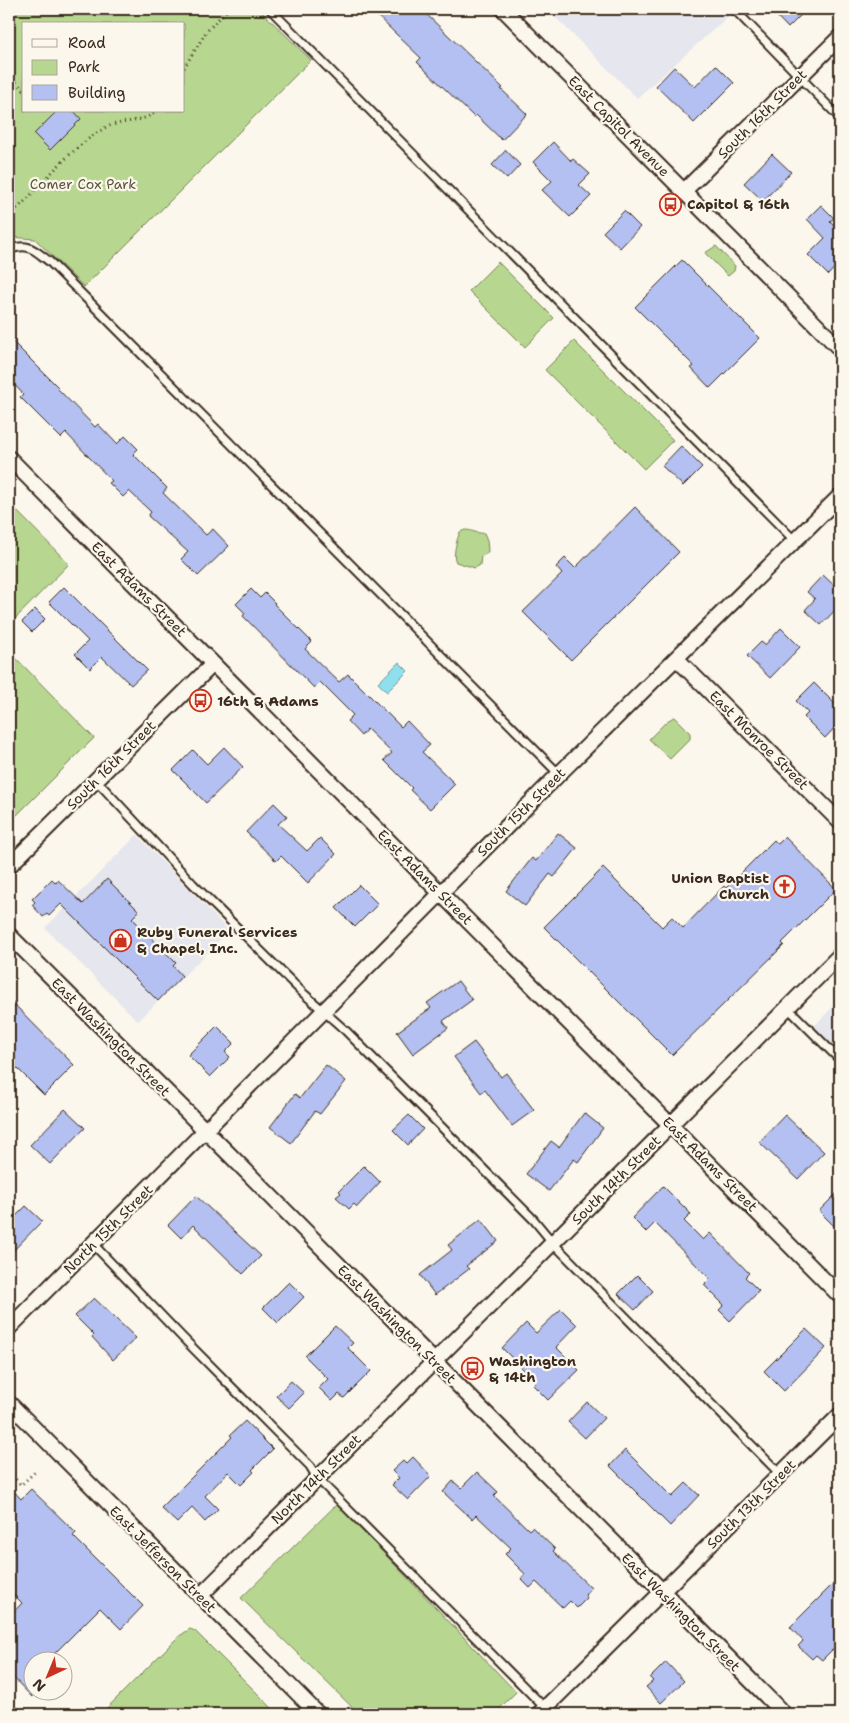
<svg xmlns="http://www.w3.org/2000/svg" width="849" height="1723" font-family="'Shantell Sans',sans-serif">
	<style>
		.built { fill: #e5e6ee }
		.green { fill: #b7d790; stroke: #798057; fill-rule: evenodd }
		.water { fill: #90dfee; stroke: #6e979b }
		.building { fill: #b3c0f1; stroke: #3b2a1e }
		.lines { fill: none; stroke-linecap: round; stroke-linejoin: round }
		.lane-casing { stroke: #3b2a1e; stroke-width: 11 }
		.street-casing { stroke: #3b2a1e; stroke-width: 18 }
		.path { stroke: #3b2a1e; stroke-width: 3; stroke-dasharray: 1 4; stroke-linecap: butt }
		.lane { stroke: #fbf7ec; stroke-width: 7 }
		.street { stroke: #fbf7ec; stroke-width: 14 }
		.labels { text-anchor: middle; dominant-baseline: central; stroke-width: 4.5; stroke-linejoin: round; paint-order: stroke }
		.street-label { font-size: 14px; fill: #3b2a1e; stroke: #fbf7ec }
		.park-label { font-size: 14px; fill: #5a553a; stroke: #fbf7ec }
		.poi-label { font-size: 14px; font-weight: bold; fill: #3b2a1e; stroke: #fbf7ec; text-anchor: start }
	</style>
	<rect width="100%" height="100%" fill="#fbf7ec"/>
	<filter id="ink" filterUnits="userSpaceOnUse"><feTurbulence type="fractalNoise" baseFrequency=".02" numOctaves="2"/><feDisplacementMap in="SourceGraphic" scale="10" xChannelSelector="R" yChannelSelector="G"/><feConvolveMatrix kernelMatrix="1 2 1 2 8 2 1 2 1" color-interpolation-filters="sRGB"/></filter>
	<g filter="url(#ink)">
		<g class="built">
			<path d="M547,9H730L733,12L637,98Z"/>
			<path d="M137,835L229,931L138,1021L45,928Z"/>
			<path d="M840,1000V1052L814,1026Z"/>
		</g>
		<g class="green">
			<path d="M9,9H259L311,60L84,287L35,239L9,237ZM24,24H184V111H24Z"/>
			<path d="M716,246L735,266L734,271L728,276L705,253Z"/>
			<path d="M498,262L554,318L525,347L469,291Z"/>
			<path d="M574,341L673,440L644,469L545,370Z"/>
			<path d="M9,503L69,564L9,625Z"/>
			<path d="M465,530C472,530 477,534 484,533L487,540L488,551L486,554L481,556L480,565L475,568L456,562C452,556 457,539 460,532Z"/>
			<path d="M9,651L94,738L9,823Z"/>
			<path d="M674,717L690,733V739L670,759L649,739L667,721Z"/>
			<path d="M337,1504L516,1692L494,1714H359L241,1598Z"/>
			<path d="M190,1629L195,1631L278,1714H101L178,1637Z"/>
		</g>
		<path class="water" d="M399,662L408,671L387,692L378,683Z"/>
		<g class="building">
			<path d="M370,9H421L503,88L501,89L527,114L502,140L476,115L474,117L417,62L421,58Z"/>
			<path d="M770,9H807L788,28Z"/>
			<path d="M716,65L734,83L694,123L656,86L674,67L695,87Z"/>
			<path d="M57,111H74L81,119L50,150L34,134Z"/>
			<path d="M553,142L571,161L573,159L590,174L579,185L591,196L570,217L542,190L552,181L533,162Z"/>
			<path d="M506,150L520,165L507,179L492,165Z"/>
			<path d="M772,154L791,172L763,201L744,183Z"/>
			<path d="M821,205L834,218L830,221L836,227L840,222V262L828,275L808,255L825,238L807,219Z"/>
			<path d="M624,211L640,227L620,248L603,232Z"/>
			<path d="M682,260L760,338L710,388L691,368L694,366L635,307Z"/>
			<path d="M9,338L58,387L57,388L95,427L98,424L117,444L125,436L138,449L133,454L167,488L163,493L206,535L213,529L229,546L198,576L181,559L188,552L148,516L151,512L129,491L123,497L109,483L112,481L66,433L61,438L20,397L23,394L9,379Z"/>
			<path d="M681,446L702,467L683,486L662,466Z"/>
			<path d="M635,507L679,552L571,660L523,612L562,574L556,567L565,558L575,568Z"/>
			<path d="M823,575L840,591V605L821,625L805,610L815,599L807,592Z"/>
			<path d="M64,587L147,670L131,685L102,657L90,669L75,654L88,641L49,602Z"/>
			<path d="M251,589L260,598L265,593L275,603L274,604L312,642L305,649L339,682L348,674L401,727L407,721L430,745L422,752L455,784L430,809L410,790L412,788L384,760L392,753L367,729L361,736L347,721L353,715L320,682L314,688L243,616L245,613L236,604Z"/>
			<path d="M35,609L45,619L32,632L22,622Z"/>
			<path d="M781,628L800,647L770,678L747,656L761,642L765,645Z"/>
			<path d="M814,683L840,709V722L825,738L804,717L808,713L796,701Z"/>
			<path d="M224,747L243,767L206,803L173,770L193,750L207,764Z"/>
			<path d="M274,803L287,816L278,824L307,851L320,838L336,854L308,883L281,856L276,861L246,832Z"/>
			<path d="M558,833L577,848L554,877L550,874L525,906L506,891L532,858L536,861Z"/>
			<path d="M785,837L836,889L782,943L784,945L672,1055L544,927L603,868L662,927L672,917L683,928L724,886L726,888L774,840L778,844Z"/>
			<path d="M52,879L56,883L58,880L83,904L107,879L139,911L132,918L176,963L173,966L182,976L158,1001L61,904L49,916L47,914L43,917L32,905L35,902L32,899Z"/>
			<path d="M359,885L378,904L355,927L336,908Z"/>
			<path d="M458,981L472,1000L443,1021L448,1028L413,1054L397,1032L431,1008L427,1003Z"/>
			<path d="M9,999L74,1065L44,1095L9,1060Z"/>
			<path d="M217,1026L234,1043L225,1052L230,1057L210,1077L188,1055Z"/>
			<path d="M474,1042L501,1077L506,1073L534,1110L512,1126L485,1090L481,1093L454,1057Z"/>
			<path d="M326,1065L346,1081L320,1114L315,1111L291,1143L270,1127L295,1094L300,1098Z"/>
			<path d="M65,1109L85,1128L50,1164L30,1145Z"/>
			<path d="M584,1113L603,1128L578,1162L574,1159L549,1191L526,1174L551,1141L559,1147Z"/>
			<path d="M409,1115L423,1129L408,1145L393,1130Z"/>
			<path d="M785,1115L824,1152L798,1179L759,1142Z"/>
			<path d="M364,1166L380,1182L357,1207L354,1204L349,1209L336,1197L341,1193L339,1191Z"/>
			<path d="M663,1186L691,1214L684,1221L703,1240L710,1233L749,1273L745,1277L759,1291L730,1321L719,1310L724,1305L704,1285L710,1279L655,1223L646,1232L632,1218Z"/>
			<path d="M840,1190V1232L819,1211Z"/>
			<path d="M196,1196L261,1256L243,1274L193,1225L181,1238L168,1225Z"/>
			<path d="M26,1206L42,1221L9,1255V1223Z"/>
			<path d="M481,1219L498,1241L466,1266L469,1269L435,1295L420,1275L452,1250L448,1245Z"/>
			<path d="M637,1275L653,1291L635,1310L618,1294Z"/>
			<path d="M289,1282L304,1297L278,1323L263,1308Z"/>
			<path d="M94,1298L136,1338L113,1360L92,1337L94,1335L75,1316Z"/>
			<path d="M561,1309L577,1325L556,1347L579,1370L548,1400L533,1385L536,1382L502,1348L526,1323L536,1333Z"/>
			<path d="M335,1326L353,1343L348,1348L371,1371L344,1398L339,1394L332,1401L319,1388L328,1379L305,1356Z"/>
			<path d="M806,1329L826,1348L784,1391L764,1371Z"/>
			<path d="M291,1381L304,1393L289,1408L276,1396Z"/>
			<path d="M587,1402L604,1418L585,1438L568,1422Z"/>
			<path d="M245,1421L273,1449L252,1470L254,1472L241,1485L228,1472L205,1496L218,1509L205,1522L192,1508L177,1523L161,1508L232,1437L230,1435Z"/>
			<path d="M625,1450L672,1497L686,1483L699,1495L670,1526L610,1466Z"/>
			<path d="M413,1457L431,1476L408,1500L392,1485L399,1478L392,1471L403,1461L406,1464Z"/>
			<path d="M477,1472L498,1492L494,1496L529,1530L532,1527L555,1549L553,1551L591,1588L585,1595L587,1598L577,1608L570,1601L563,1608L536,1582L530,1588L521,1579L525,1574L505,1554L511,1548L476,1515L472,1519L443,1492L453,1481L461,1488Z"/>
			<path d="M9,1486L21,1499L31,1489L76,1533L73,1536L143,1606L121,1629L100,1608L48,1660H32V1697L9,1673V1617L22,1603L9,1590Z"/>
			<path d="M840,1577V1642L822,1660L816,1655L812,1659L798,1646L803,1641L790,1627Z"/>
			<path d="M666,1662L684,1681L661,1703L646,1687L653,1681L650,1678Z"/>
		</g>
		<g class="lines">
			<defs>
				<g id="lane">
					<path d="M270,9L795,541"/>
					<path d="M734,9L840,118"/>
					<path d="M9,250C29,242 34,250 50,262L559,774"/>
					<path d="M96,780L193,884L302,992L346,1031L534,1220L553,1243L780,1474"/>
					<path d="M788,1008L840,1060"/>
					<path d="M93,1244L182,1337L310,1466L317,1478L545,1708"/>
				</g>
				<g id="street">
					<path d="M503,9L840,349"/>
					<path d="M684,191L840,37"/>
					<path d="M9,458L840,1296"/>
					<path d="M677,659L840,822"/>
					<path d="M9,866L213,664"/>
					<path d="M9,935L227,1152L784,1714"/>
					<path d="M9,1328L559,774L840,496"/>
					<path d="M9,1403L318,1714"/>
					<path d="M200,1596L840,955"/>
					<path d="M539,1714L840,1415"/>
				</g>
			</defs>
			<use href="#lane" class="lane-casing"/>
			<use href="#street" class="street-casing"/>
			<g class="path">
				<path d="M184,68L206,32L228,9"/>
				<path d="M9,75L24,90"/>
				<path d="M45,111L47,113L49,111"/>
				<path d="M9,215L20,206C46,180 71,148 103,129C117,120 142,124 157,111"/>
				<path d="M9,1472L21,1485L37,1470"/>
			</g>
			<use href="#lane" class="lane"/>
			<use href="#street" class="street"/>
		</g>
	</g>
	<defs>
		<symbol id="bus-ring" viewBox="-11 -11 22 22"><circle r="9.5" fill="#fbf7ec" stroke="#c8321e" stroke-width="1.5"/><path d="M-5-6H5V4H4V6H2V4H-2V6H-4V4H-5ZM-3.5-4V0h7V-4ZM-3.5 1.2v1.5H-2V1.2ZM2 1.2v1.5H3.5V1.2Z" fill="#c8321e"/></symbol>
		<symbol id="church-ring" viewBox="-11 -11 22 22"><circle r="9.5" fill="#fbf7ec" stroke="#c8321e" stroke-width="1.5"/><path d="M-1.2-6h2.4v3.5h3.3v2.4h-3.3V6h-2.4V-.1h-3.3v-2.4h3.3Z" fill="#c8321e"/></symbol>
		<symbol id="shop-ring" viewBox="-11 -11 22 22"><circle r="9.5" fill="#fbf7ec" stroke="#c8321e" stroke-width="1.5"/><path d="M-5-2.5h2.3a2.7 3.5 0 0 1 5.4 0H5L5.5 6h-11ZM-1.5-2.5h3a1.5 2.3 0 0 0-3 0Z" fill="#c8321e"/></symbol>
	</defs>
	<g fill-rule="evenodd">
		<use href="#bus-ring" x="658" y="192" width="25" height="25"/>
		<use href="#bus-ring" x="188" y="688" width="25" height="25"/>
		<use href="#church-ring" x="772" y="874" width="25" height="25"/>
		<use href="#shop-ring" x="108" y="928" width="25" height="25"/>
		<use href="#bus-ring" x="460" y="1356" width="25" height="25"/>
	</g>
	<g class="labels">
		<g class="street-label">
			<text transform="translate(762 114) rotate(-45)">South 16th Street</text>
			<text transform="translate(619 126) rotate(45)">East Capitol Avenue</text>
			<text transform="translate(139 589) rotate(45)">East Adams Street</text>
			<text transform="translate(759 740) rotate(45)">East Monroe Street</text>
			<text transform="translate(111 765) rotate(-45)">South 16th Street</text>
			<text transform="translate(521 812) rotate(-45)">South 15th Street</text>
			<text transform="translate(425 877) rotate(45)">East Adams Street</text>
			<text transform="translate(111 1037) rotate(45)">East Washington Street</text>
			<text transform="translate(710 1164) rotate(45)">East Adams Street</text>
			<text transform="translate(616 1180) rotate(-45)">South 14th Street</text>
			<text transform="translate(108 1229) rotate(-45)">North 15th Street</text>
			<text transform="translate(397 1324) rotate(45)">East Washington Street</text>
			<text transform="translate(316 1479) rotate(-45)">North 14th Street</text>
			<text transform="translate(751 1504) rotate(-45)">South 13th Street</text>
			<text transform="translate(163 1559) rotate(45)">East Jefferson Street</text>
			<text transform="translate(681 1612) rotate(45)">East Washington Street</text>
		</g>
		<g class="park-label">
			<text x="83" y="184">Comer Cox Park</text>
		</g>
		<g class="poi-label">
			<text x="687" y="204">Capitol &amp; 16th</text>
			<text x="217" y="701">16th &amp; Adams</text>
			<text x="769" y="878" text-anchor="end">Union Baptist<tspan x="769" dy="16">Church</tspan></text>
			<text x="137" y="932">Ruby Funeral Services<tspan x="137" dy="16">&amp; Chapel, Inc.</tspan></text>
			<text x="489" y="1361">Washington<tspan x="489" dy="16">&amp; 14th</tspan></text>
		</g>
	</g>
	<rect width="849" height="1723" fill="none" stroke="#fbf7ec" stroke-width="30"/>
	<rect x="15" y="15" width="819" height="1693" fill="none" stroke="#3b2a1e" stroke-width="2" filter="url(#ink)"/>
	<rect x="22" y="22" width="162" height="90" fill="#fbf7ec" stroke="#aea59a"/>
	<rect x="32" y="39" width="25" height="8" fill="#fbf7ec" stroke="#aea59a"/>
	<text x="68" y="48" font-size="15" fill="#3b2a1e">Road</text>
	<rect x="32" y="60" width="25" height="15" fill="#b7d790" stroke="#aea59a"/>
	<text x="68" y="72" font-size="15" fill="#3b2a1e">Park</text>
	<rect x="32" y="85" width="25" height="15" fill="#b3c0f1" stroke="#aea59a"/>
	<text x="68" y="98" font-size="15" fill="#3b2a1e">Building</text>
	<g transform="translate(48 1676) rotate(224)"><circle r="24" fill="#fbf7ec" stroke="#aea59a"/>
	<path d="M0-4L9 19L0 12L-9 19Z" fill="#c8321e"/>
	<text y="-8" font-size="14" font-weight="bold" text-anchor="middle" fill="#3b2a1e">N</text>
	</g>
</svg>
